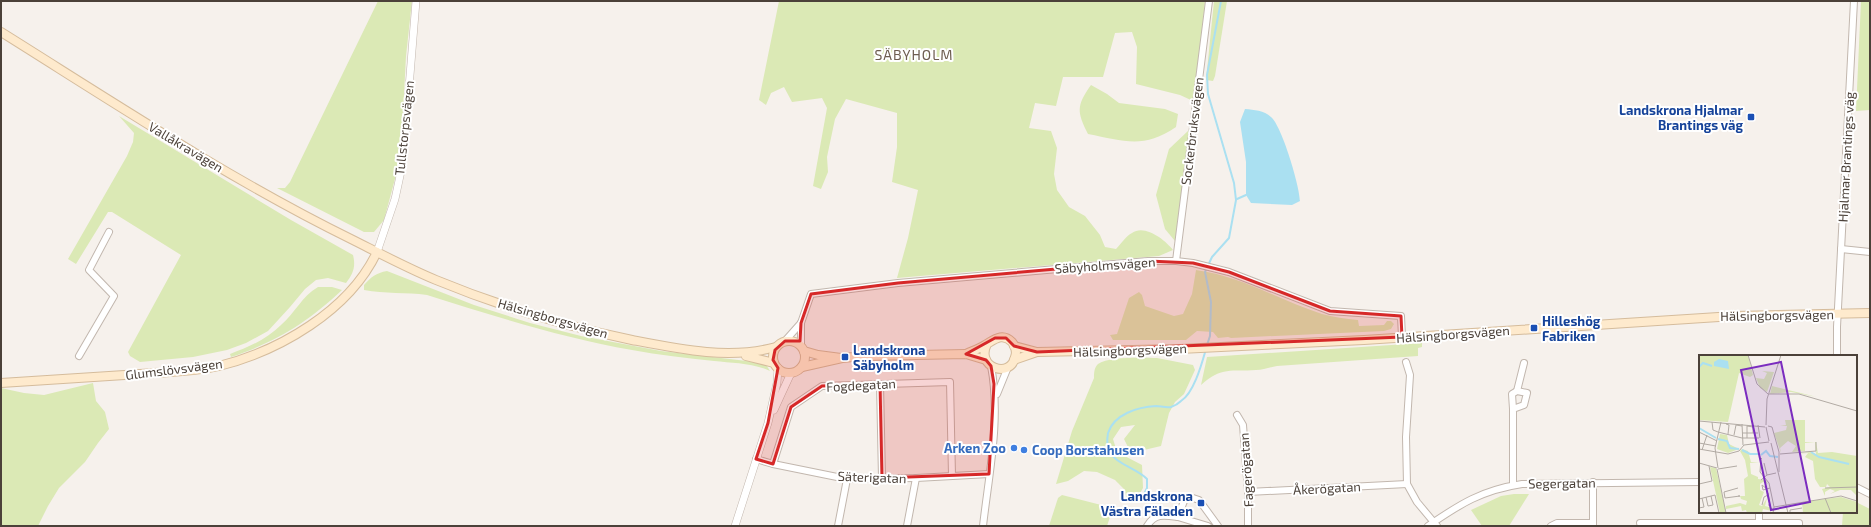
<svg xmlns="http://www.w3.org/2000/svg" width="1871" height="527" font-family="'Exo 2',sans-serif">
	<style>
		.green { fill: #dbe9b5 }
		.water { fill: #aae0f1 }
		.lines { fill: none; stroke-linecap: round; stroke-linejoin: round }
		.stream { stroke: #aae0f1; stroke-width: 2 }
		.minor-casing { stroke: #c2b7ae; stroke-width: 8 }
		.tertiary-casing { stroke: #c2b7ae; stroke-width: 8 }
		.secondary-casing { stroke: #d5bc9c; stroke-width: 10 }
		.minor { stroke: #fff; stroke-width: 6 }
		.tertiary { stroke: #fff; stroke-width: 7 }
		.secondary { stroke: #feeacd; stroke-width: 8 }
		.marked { fill: #d62828; fill-opacity: 0.2; stroke: #d62828; stroke-width: 3; stroke-linejoin: round }
		.transit-dot { fill: #1a4fb4; stroke: #fff; stroke-width: 1.5 }
		.shop-dot { fill: #3f7fe0; stroke: #fff; stroke-width: 1.5 }
		.labels { text-anchor: middle; dominant-baseline: central; stroke-width: 4; stroke-linejoin: round; paint-order: stroke }
		.transit-label { font-size: 13px; font-weight: bold; fill: #164399; stroke: #fff; text-anchor: end }
		.street-label { font-size: 13px; fill: #4b4139; stroke: #fff }
		.shop-label { font-size: 13px; font-weight: bold; fill: #366cbe; stroke: #fff; text-anchor: end }
		.neighbourhood-label { font-size: 14px; letter-spacing: 1px; fill: #6d5d50; stroke: #fff }
		.inset-river { fill: none; stroke: #aae0f1; stroke-width: 2 }
		.inset-road { fill: none; stroke: #b2aba4; stroke-width: 1 }
		.view { fill: #7b2cbf; fill-opacity: 0.15; stroke: #7b2cbf; stroke-width: 2 }
		.inset-edge { fill: none; stroke: #4b4139; stroke-width: 2 }
	</style>
	<rect width="100%" height="100%" fill="#f6f1ec"/>
	<g class="green">
		<path d="M378,1H412L406,56L403,113L396,175L384,220L374,232H364L277,188H285L290,182Z"/>
		<path d="M779,1H1205L1197,84L1193,101L1180,95L1136,84L1137,47L1132,32L1115,33L1103,77H1063L1056,106L1035,103L1029,128L1051,131L1057,148L1054,174L1057,190L1069,207L1085,216L1100,235L1105,247L1116,249C1121,244 1126,236 1132,233C1145,224 1165,240 1173,250L1159,256L897,278L908,238L918,190L892,182L897,147V113L846,99L835,119L827,157L828,172L821,189L813,186L827,108L822,98L792,102L784,87L771,93L766,105L759,100Z"/>
		<path d="M1214,1H1227L1215,76L1213,81L1206,80Z"/>
		<path d="M1861,1H1870V110L1856,111Z"/>
		<path d="M1091,85L1107,94L1119,103L1165,109L1178,114L1176,127C1144,149 1124,141 1088,134C1077,112 1076,106 1091,85Z"/>
		<path d="M119,116L291,220L353,255C356,267 353,274 346,283L328,278L316,280L305,289L290,307L268,331L246,343L227,350L193,357L140,362L130,356L128,352L181,255L112,212H108L76,264L68,259L127,156L133,142L134,133Z"/>
		<path d="M1189,130L1190,134L1175,241L1165,229L1156,195L1169,149Z"/>
		<path d="M1196,270C1241,276 1279,300 1322,314C1333,317 1346,319 1358,320L1359,326L1384,325L1387,321H1391L1394,324L1391,329L1384,331L1231,338L1228,337L1218,338L1213,332L1197,331L1186,340H1113L1110,335L1117,334L1129,298L1139,292L1142,295L1145,306L1174,316L1183,314L1192,294Z"/>
		<path d="M387,271L474,305L530,323L581,336L661,351L765,363L770,371C753,363 732,363 714,361C686,358 659,355 632,350C563,338 494,316 427,295C406,292 385,294 364,290V285C371,277 376,273 387,271Z"/>
		<path d="M318,287H332L342,290C307,323 276,342 231,357L230,354C249,347 267,339 281,325C295,313 302,296 318,287Z"/>
		<path d="M1422,343V347L1418,348V356L1277,366C1270,367 1263,370 1256,370C1231,372 1222,366 1201,385L1207,357Z"/>
		<path d="M1157,358L1193,365L1195,370L1184,394L1175,402L1169,413L1161,446L1144,450L1130,451L1124,439L1135,425L1121,427L1113,439L1117,452L1142,465L1143,488L1135,502L1128,503L1124,489L1115,480L1097,472L1084,471L1068,481L1056,484L1072,431L1094,378C1094,373 1094,368 1098,364C1109,356 1144,358 1157,358Z"/>
		<path d="M93,383L96,401L105,412L109,429L98,443L85,462L59,488L48,506L38,526H1V388L24,393L44,395Z"/>
		<path d="M1514,494H1529L1509,526H1482L1471,510L1501,496Z"/>
		<path d="M1062,495L1113,508L1107,526H1049L1058,498Z"/>
		<path d="M1856,502L1870,509V526H1842L1843,512H1856Z"/>
	</g>
	<path class="water" d="M1245,109C1254,110 1264,110 1271,117C1282,126 1300,187 1300,201L1292,205L1251,203L1246,195V162L1240,122Z"/>
	<g class="lines">
		<g class="stream">
			<path d="M1237,199L1246,195"/>
			<path d="M1207,345L1210,336L1211,302L1205,272L1212,257L1229,238L1236,200L1234,183L1208,94L1207,75L1221,1"/>
			<path d="M1141,500L1147,488V479C1136,468 1118,465 1110,453C1106,447 1107,439 1108,433C1114,414 1138,407 1156,406C1160,406 1166,408 1171,407C1174,406 1179,403 1181,401C1194,393 1202,363 1206,349"/>
		</g>
		<defs>
			<g id="minor">
				<path d="M1841,249L1870,252"/>
				<path d="M1176,261L1209,1"/>
				<path d="M801,323V346"/>
				<path d="M785,341L801,323L811,294L898,283L1148,261H1176L1193,263L1229,272L1330,311L1401,316L1402,337"/>
				<path d="M79,356L114,296L89,270L109,232"/>
				<path d="M1837,356V327L1854,1"/>
				<path d="M1406,362L1410,375L1406,437L1407,484L1417,502L1437,526"/>
				<path d="M880,384L882,478"/>
				<path d="M1517,391L1524,363"/>
				<path d="M997,394L1008,367"/>
				<path d="M1237,415L1243,425L1248,492V526"/>
				<path d="M756,459L773,464L847,479L916,478L989,474"/>
				<path d="M773,464L791,407L822,386L950,382L952,476"/>
				<path d="M1513,485V409L1524,405L1527,393L1517,391L1512,394L1513,409"/>
				<path d="M1856,487L1870,494"/>
				<path d="M1248,492L1407,484"/>
				<path d="M1640,523H1799V526"/>
				<path d="M838,526L847,479"/>
				<path d="M907,526L916,478"/>
				<path d="M983,526C989,473 1001,418 991,366"/>
				<path d="M1147,526C1155,513 1164,515 1178,517"/>
				<path d="M1208,526L1178,517L1184,501L1190,497L1199,500L1218,526"/>
				<path d="M1428,526C1460,504 1482,490 1522,484L1700,482"/>
				<path d="M1551,526L1557,523H1592"/>
				<path d="M1593,526V482"/>
				<path d="M1759,526V512"/>
			</g>
			<g id="tertiary">
				<path d="M377,252L395,199L403,162L416,1"/>
				<path d="M774,410L791,373"/>
				<path d="M735,526L768,423L777,383L778,368"/>
			</g>
			<g id="secondary">
				<path d="M1,32C116,104 229,179 351,239C379,253 407,268 436,280C499,306 565,326 632,340C678,349 730,360 776,347"/>
				<circle cx="789" cy="357" r="16"/>
				<path d="M1014,346L1037,352L1180,349L1364,340L1734,316L1870,313"/>
				<path d="M804,351L818,355L841,358"/>
				<path d="M966,354C972,351 979,349 985,345C994,340 1002,332 1012,342C1015,346 1017,352 1015,357C1011,379 975,368 987,344"/>
				<path d="M746,356L774,363"/>
				<path d="M1014,360L1037,352"/>
				<path d="M802,367L842,358L866,356L966,354L986,360"/>
				<path d="M1,383C47,380 94,377 140,374C166,372 194,372 219,366C279,351 349,311 377,252"/>
			</g>
		</defs>
		<use href="#minor" class="minor-casing"/>
		<use href="#tertiary" class="tertiary-casing"/>
		<use href="#secondary" class="secondary-casing"/>
		<use href="#minor" class="minor"/>
		<use href="#tertiary" class="tertiary"/>
		<use href="#secondary" class="secondary"/>
	</g>
	<path class="marked" d="M1148,261L1193,263L1229,272L1330,311L1401,316L1402,337L1037,352L1014,346L1006,338H995L966,354L986,360L991,366L994,384L989,474L882,478L880,384L822,386L791,407L773,464L756,459L768,423L778,368L773,360L775,350L785,341H800L801,323L811,294L898,283Z"/>
	<g class="transit-dot">
		<rect x="1747" y="113" width="8" height="8" rx="2"/>
		<rect x="1530" y="324" width="8" height="8" rx="2"/>
		<rect x="841" y="353" width="8" height="8" rx="2"/>
		<rect x="1197" y="499" width="8" height="8" rx="2"/>
	</g>
	<g class="shop-dot">
		<circle cx="1014" cy="448" r="4"/>
		<circle cx="1024" cy="450" r="4"/>
	</g>
	<g class="labels">
		<g class="transit-label">
			<text x="1743" y="110">Landskrona Hjalmar<tspan x="1743" dy="15">Brantings väg</tspan></text>
			<text x="1542" y="321" text-anchor="start">Hilleshög<tspan x="1542" dy="15">Fabriken</tspan></text>
			<text x="853" y="350" text-anchor="start">Landskrona<tspan x="853" dy="15">Säbyholm</tspan></text>
			<text x="1193" y="496">Landskrona<tspan x="1193" dy="15">Västra Fäladen</tspan></text>
		</g>
		<g class="street-label">
			<text transform="translate(404 128) rotate(-84)">Tullstorpsvägen</text>
			<text transform="translate(1192 131) rotate(-83)">Sockerbruksvägen</text>
			<text transform="translate(186 147) rotate(31)">Vallåkravägen</text>
			<text transform="translate(1846 157) rotate(-87)">Hjalmar Brantings väg</text>
			<text transform="translate(1105 265) rotate(-4)">Säbyholmsvägen</text>
			<text transform="translate(1777 315) rotate(-1)">Hälsingborgsvägen</text>
			<text transform="translate(553 318) rotate(16)">Hälsingborgsvägen</text>
			<text transform="translate(1453 334) rotate(-4)">Hälsingborgsvägen</text>
			<text transform="translate(1130 350) rotate(-2)">Hälsingborgsvägen</text>
			<text transform="translate(174 369) rotate(-7)">Glumslövsvägen</text>
			<text transform="translate(861 385) rotate(-3)">Fogdegatan</text>
			<text transform="translate(1246 470) rotate(-94)">Fagerögatan</text>
			<text transform="translate(872 477) rotate(2)">Säterigatan</text>
			<text transform="translate(1562 483) rotate(-1)">Segergatan</text>
			<text transform="translate(1327 488) rotate(-3)">Åkerögatan</text>
		</g>
		<g class="shop-label">
			<text x="1006" y="448">Arken Zoo</text>
			<text x="1032" y="450" text-anchor="start">Coop Borstahusen</text>
		</g>
		<g class="neighbourhood-label">
			<text x="914" y="54">SÄBYHOLM</text>
		</g>
	</g>
	<g transform="translate(1699 355)">
		<rect width="158" height="158" fill="#f6f1ec"/>
		<path d="M0,0H49L54,20L51,22L40,18L29,67L0,65ZM63,16L75,17L68,37L61,33L57,23L65,24L68,18ZM73,31L118,42L92,37L71,39ZM86,65H106V87H117L119,98L133,97L158,101V118L146,114L158,118V141L152,135H141L131,139L136,136L131,134L126,137V141L123,134L131,132L128,129L127,132H121L116,124L114,106L106,102L109,98L95,99L112,97L117,100L116,87L106,88V96L93,97L97,91L89,86L81,93L82,98L75,78L87,75L88,71H81L87,70ZM21,79L28,80L30,89L40,94L29,98L18,94ZM43,94L49,96L52,107H60L51,108L52,119L59,122V124L67,125L69,129L64,127L61,129V135L65,137L60,150L63,151L68,143L66,151L74,153L73,156L64,154L63,158H48L47,155L43,156L42,151L27,154V151L41,148L47,150L48,146L42,144L41,141H46L45,124L49,121L46,105L41,96ZM11,112L17,113L27,158H21ZM142,142L158,147V157L104,158L103,147Z" fill="#dbe9b5"/>
		<path d="M20,4L29,6L30,14L15,11V7Z" fill="#aae0f1"/>
		<path class="inset-river" d="M0,12L4,8L13,11M0,73L17,83M19,84L28,86L31,93L40,94M43,95L51,99H60M112,97L120,102L150,109M62,100L67,96L71,101L79,102"/>
		<path class="inset-road" d="M49,0L58,29L69,39M70,39H100L158,56M0,66L66,72M13,67L14,75L19,77L43,83H60M27,69L30,70L29,79M43,69L44,90M59,70L61,83M67,70L68,44L82,0M69,71L73,72L80,97V117M67,72L70,86M0,77L18,86M43,78H59M35,80L37,70L43,71M48,83V71L54,72V78M0,88L17,91M72,88L89,158M0,94L29,99L40,96L45,90L70,87M3,95L8,80M81,99L117,96V87M63,104L62,103L61,117L70,128L75,152L74,158M0,108L18,113M65,108L68,120M19,113L16,93L22,67M18,114L27,158M19,114L38,111M62,125L68,120L77,118M0,129L13,126L10,111M126,133L158,132M68,134L63,130L64,135L71,133M69,138L71,150H69M39,141H41L26,143L25,137L39,133M7,142L9,151L14,150L12,141M126,143L132,158M0,144L16,140L20,158M63,150L65,142L69,140M75,152L142,141L158,146M0,153L5,152L3,143M91,158V155L103,153"/>
		<path class="view" d="M82,7L111,147L72,155L42,15Z"/>
		<rect width="158" height="158" class="inset-edge"/>
	</g>
	<rect width="1871" height="527" fill="none" stroke="#4b4139" stroke-width="4"/>
</svg>
